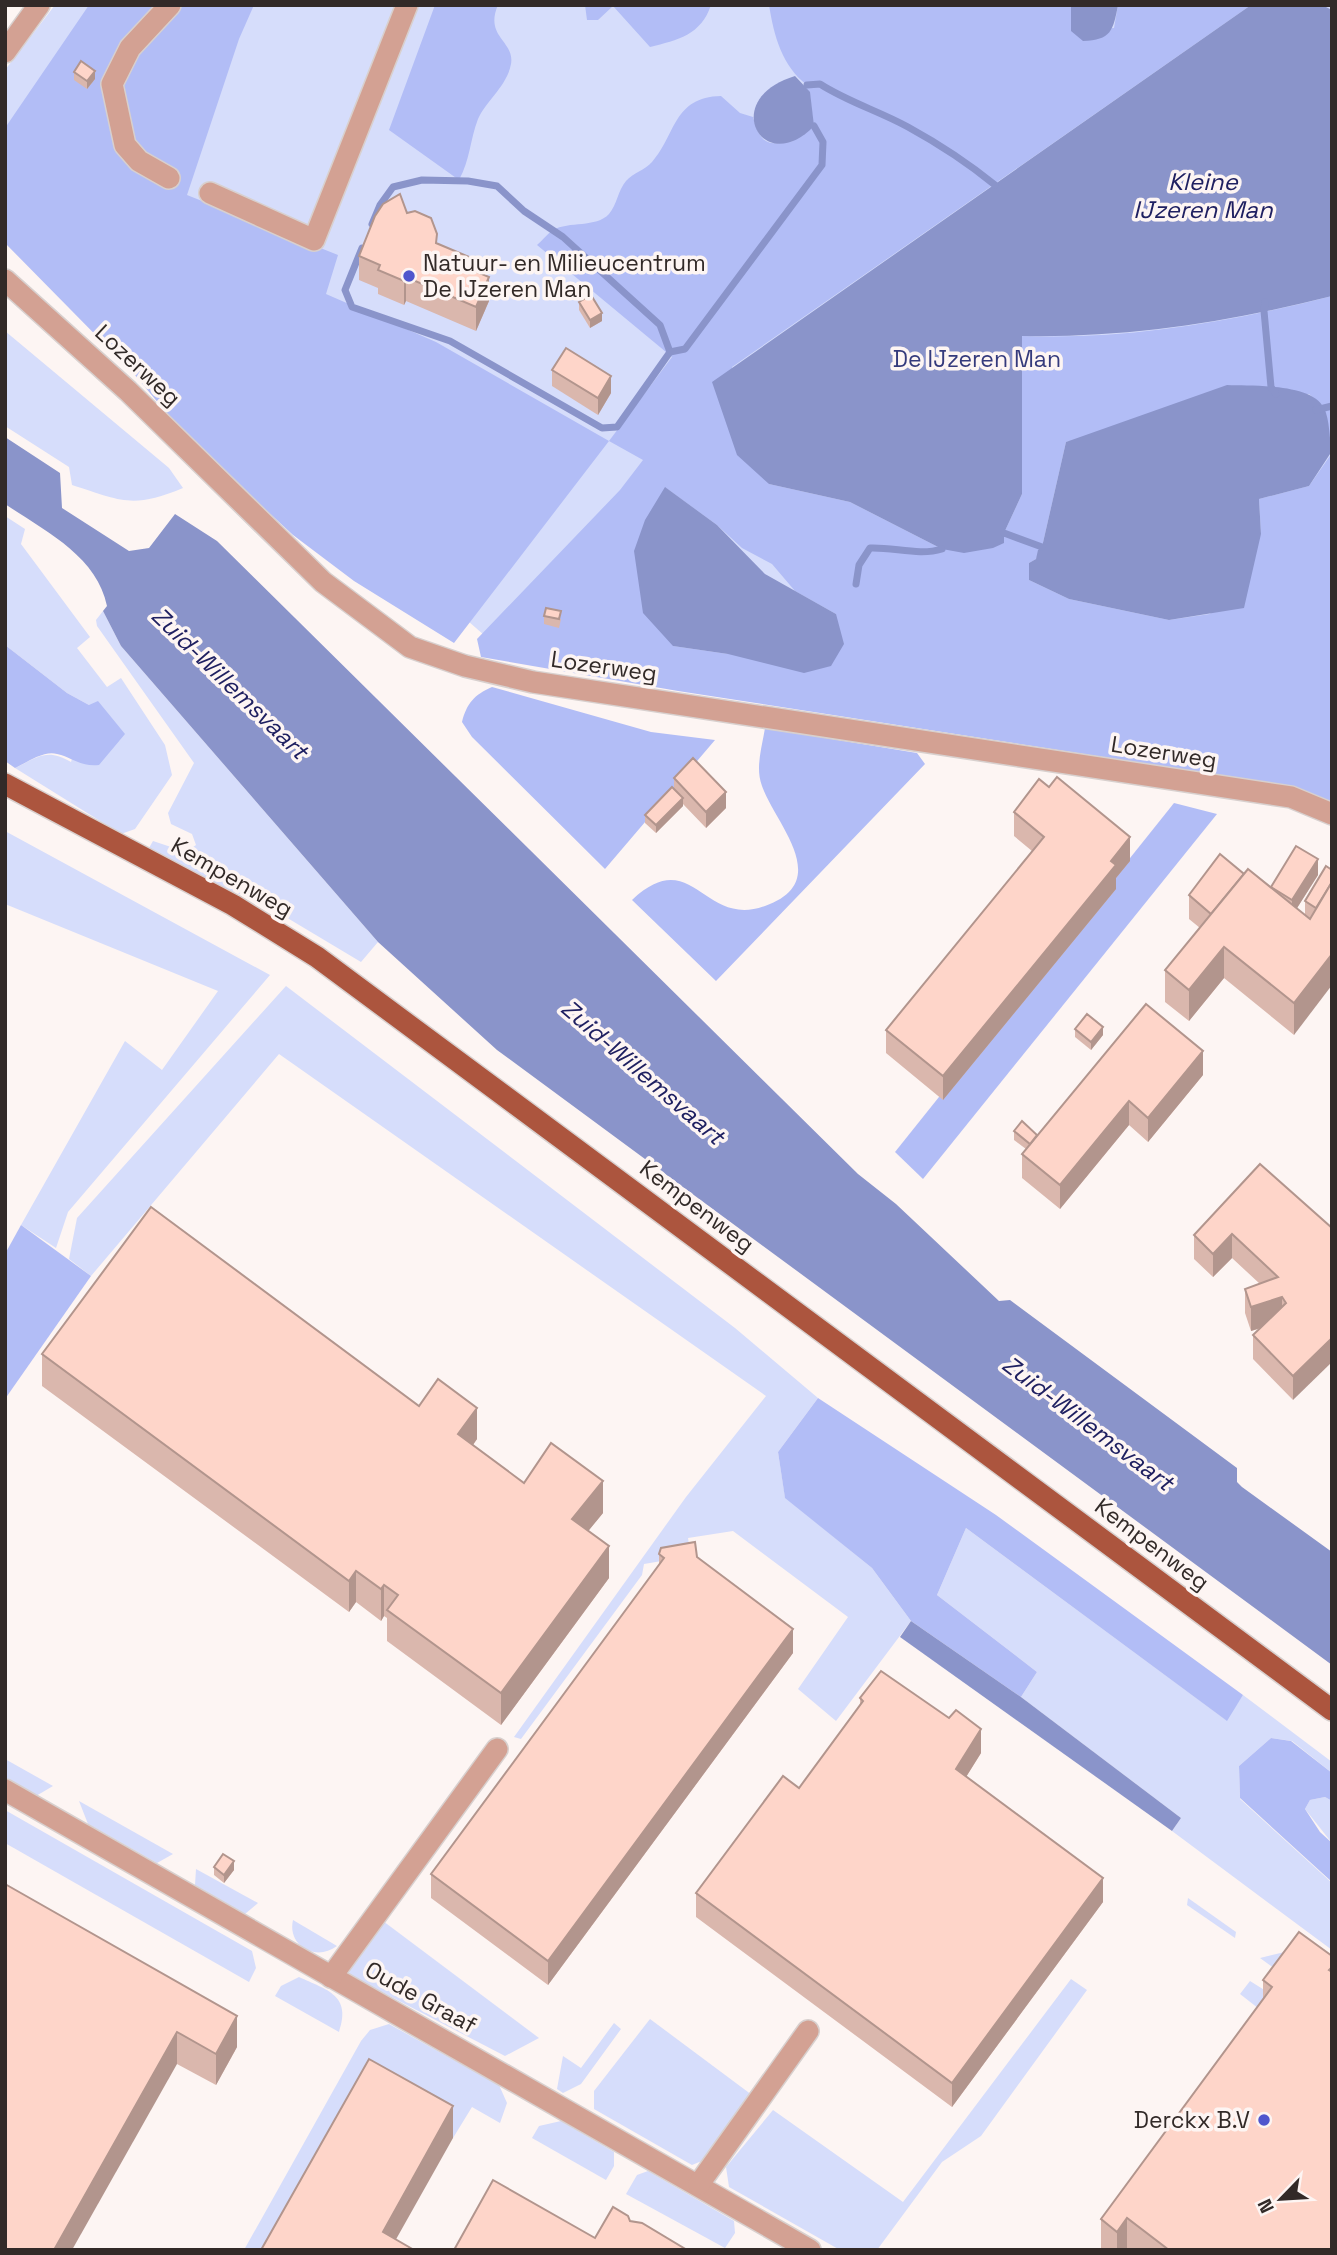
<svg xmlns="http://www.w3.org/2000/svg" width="1337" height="2255" font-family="'Space Grotesk',sans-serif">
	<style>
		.green { fill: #d6ddfb }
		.forest { fill: #b2bdf6; fill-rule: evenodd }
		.water { fill: #8a94ca }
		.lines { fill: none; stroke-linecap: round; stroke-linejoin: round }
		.stream { stroke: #8a94ca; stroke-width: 7 }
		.minor-casing { stroke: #d8d0ce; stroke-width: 24 }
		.major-casing { stroke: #d8d0ce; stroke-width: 24 }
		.minor { stroke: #d3a193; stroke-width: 21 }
		.major { stroke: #ac553e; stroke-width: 21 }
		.wall { fill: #dab7ad }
		.shaded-wall { fill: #b2958d }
		.building { fill: #fed5c9; stroke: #b2958d; stroke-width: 2 }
		.poi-dot { fill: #5056cd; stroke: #fdf5f3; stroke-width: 2.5 }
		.labels { text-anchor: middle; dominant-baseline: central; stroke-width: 7; stroke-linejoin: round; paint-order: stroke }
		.poi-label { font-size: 23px; fill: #322a28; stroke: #fdf5f3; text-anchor: start }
		.park-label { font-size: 23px; fill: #343a7c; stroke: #fdf5f3 }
		.street-label { font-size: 23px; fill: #322a28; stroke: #fdf5f3 }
		.water-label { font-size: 24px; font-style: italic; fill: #1f2061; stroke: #fdf5f3 }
	</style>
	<rect width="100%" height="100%" fill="#fdf5f3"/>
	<g class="green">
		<path d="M55,5H1332V780L492,642L118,315L5,200V70Z"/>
		<path d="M5,331L169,468L183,488C132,509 122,501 72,485L69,467L5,426Z"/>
		<path d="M5,516L25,529L21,544L90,637L77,648L107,687L121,678L165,745L172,775L135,829L121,834L15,768C38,757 47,748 71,762L89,705L67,693L5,645Z"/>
		<path d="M103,611L121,646L378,942L361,962L264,904L227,889L149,848L153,841L186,852L196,845L192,834L171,824L168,813L194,763L97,626L96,620Z"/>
		<path d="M5,831L270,975L68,1212L56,1248L21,1225L125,1041L162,1070L218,991L5,904Z"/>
		<path d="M286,986L735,1328L818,1398L778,1452L785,1497L872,1568L911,1621L836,1721L798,1689L848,1617L733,1531L688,1538L691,1556L644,1564L642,1575L521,1739L514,1737L686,1497L766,1396L279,1054L91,1276L69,1259L77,1218Z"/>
		<path d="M966,1528L1226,1720L1243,1695L1332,1762V1773L1292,1741L1271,1738L1239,1766L1240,1799L1332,1883V1950L1172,1831L1181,1818L1021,1697L1037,1672L937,1595Z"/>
		<path d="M5,1759L53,1786L36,1796L5,1777Z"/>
		<path d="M1325,1797L1332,1801V1843L1305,1809L1310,1800Z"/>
		<path d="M79,1801L173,1854L157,1863L88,1824Z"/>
		<path d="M5,1810L252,1951L256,1968L249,1982L5,1843Z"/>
		<path d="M196,1869L258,1903L245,1914L195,1885Z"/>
		<path d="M1188,1898L1236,1932L1235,1938L1187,1905Z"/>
		<path d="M379,1918L539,2038L505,2056L349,1975L350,1957Z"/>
		<path d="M293,1920L337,1946C316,1962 287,1946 293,1920Z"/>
		<path d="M1297,1949L1263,2012L1240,1994L1250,1981L1266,1991L1279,1972L1260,1958Z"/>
		<path d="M299,1977C327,1990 352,1995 339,2032L275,1996L281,1986Z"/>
		<path d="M1071,1979L1087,1990L981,2136L942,2162L877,2250H840L729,2187L726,2167L773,2110L903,2202Z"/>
		<path d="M650,2019L756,2098L709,2158L692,2165L594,2109V2091Z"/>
		<path d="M614,2023L621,2029L581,2084L563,2093L557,2089L563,2056L581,2068Z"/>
		<path d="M389,2024L499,2085L507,2103L500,2123L472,2107L453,2138L279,2250H244L361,2041L370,2030Z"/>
		<path d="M561,2121L614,2152V2166L606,2180L532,2138L539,2126Z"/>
		<path d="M648,2171L734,2221L735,2233L725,2248L626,2194L637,2175Z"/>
	</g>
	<g class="forest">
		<path d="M89,5H254L239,39L187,195L338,255L326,294L436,342L609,441L672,357L537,245C542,241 547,234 553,230C569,221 596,228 609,214C617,205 618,190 626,181C633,173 645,170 652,162C676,135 673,97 721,96L740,113L753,117C760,143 767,147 793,141L807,85C782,66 774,36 769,5H1071V31L1114,28L1118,5H1251L732,367L769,484L850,502L942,549L1004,533L1022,494L1021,336C1126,340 1231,322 1332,296V451L1324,407L1309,394L1066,442L1042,547L1036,559L1029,563V580L1069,599L1169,620L1210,614L1261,534L1259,499L1309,486L1332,453V820L1260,793L1174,768L678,691L481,657L477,639L620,490L643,460L609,441L454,643L354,581L293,535L186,436L134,374L5,243V128ZM666,488L717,525L742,548L772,564L795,591L836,614L728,654L673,646Z"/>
		<path d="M435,5H498C484,37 515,41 511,64C507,86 486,101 478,119C470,140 470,160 459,180L389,130Z"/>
		<path d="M585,5H711C701,35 678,40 650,47L613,6L598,20H587Z"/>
		<path d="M5,645L67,693L89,705L98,701L125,734L99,765C80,767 74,758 57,754C44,750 26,763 15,768L5,761Z"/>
		<path d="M492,687L651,732L715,740L605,869L472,737L462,722C467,703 474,695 492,687Z"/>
		<path d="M765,728L917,753L925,764L716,981L632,900C693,843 703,929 765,906C834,881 776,825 762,786C755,768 762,747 765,728Z"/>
		<path d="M1174,803L1217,814L923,1179L895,1152Z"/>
		<path d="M21,1225L91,1276L5,1399V1254Z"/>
		<path d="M818,1398L996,1515L1243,1695L1227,1721L966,1528L937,1595L1037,1672L1021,1697L911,1621L872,1568L785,1498L778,1452Z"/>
		<path d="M1271,1738L1291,1741L1332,1773V1801L1325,1797L1310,1800L1305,1809L1320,1832L1332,1843V1882L1240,1798L1239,1766Z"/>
	</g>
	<g class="water">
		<path d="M1071,5H1118C1113,31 1111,40 1083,41L1071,31Z"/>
		<path d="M1251,5H1322L1332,10V296C1230,322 1127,338 1022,336V494L1004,533V543L993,548L964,553L942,549L850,502L769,484L737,455L712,382Z"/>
		<path d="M795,76L810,92L814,126C763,179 718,99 795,76Z"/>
		<path d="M1227,385C1251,386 1312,383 1324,408C1330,420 1329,438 1332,451L1309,486L1259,499L1261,534L1244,608L1169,620L1069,599L1029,580V563L1036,559L1038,550L1042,547L1066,442Z"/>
		<path d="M5,437L60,473L62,508L129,551L149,548L175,514L217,541L858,1174L896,1204L999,1301L1010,1300L1237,1468V1482L1242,1487L1332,1552V1665L497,1050L378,942L121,646L103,611L107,606C97,556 45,531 5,504Z"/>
		<path d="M665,487L717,525L765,574L836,614L844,644L831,666L804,673L728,654L673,646L643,613L634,551L645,520Z"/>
		<path d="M911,1621L1021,1697L1181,1818L1172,1831L900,1637Z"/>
	</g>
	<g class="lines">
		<g class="stream">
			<path d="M807,85L820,84C848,102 879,111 908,127C939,144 968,163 995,185"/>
			<path d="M372,224L380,205L393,187L422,180L468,181L497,186L524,211L563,237L660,325L670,352"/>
			<path d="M362,248L345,290L352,307L450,341L602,428L617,427L670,352L685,349L822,165L823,142L814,126"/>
			<path d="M1265,302L1264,311L1271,387L1276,394"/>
			<path d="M1316,410L1332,406"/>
			<path d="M1004,533L1042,547"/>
			<path d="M856,584L859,565L870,548C894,547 919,556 942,549"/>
		</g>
		<defs>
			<g id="minor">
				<path d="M5,52L39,5"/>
				<path d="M169,178L139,161L125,145L112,84L130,48L170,5"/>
				<path d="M210,193L314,240L407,5"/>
				<path d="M5,280L128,391L323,582L410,647L465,666L533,682L1291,797L1332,814"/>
				<path d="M5,1790L810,2250"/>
				<path d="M331,1977L497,1749"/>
				<path d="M699,2184L808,2031"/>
			</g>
			<path id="major" d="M5,784L233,905L317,957L1332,1710"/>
		</defs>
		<use href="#minor" class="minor-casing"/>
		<use href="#major" class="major-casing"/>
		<use href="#minor" class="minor"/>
		<use href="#major" class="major"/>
	</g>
	<g class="wall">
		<path d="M74,72L95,79L87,89L74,80Z"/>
		<path d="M407,213L437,244L481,273L489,301L476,331L406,301L404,305L378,294V288L359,280V256Z"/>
		<path d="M579,302L602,321L590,328L579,310Z"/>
		<path d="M552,370L611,393L598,415L552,386Z"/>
		<path d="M544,616L561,619L559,628L544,624Z"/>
		<path d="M674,778L726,808L706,828L683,804V806L656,833L645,823V815L674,789Z"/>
		<path d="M1014,812L1130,861L1116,878V889L943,1100L886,1053V1030L1032,851L1014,836Z"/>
		<path d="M1326,866L1294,1035L1224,978L1189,1021L1165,1002V970L1200,928L1189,919V895L1244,874L1271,888V887L1318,875L1297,908L1305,915V901Z"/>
		<path d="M1075,1029L1103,1035L1091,1050L1075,1037Z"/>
		<path d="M1203,1075L1148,1142L1129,1125L1060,1209L1022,1178V1154L1026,1149L1014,1140V1131L1037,1135Z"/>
		<path d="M1332,1228L1293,1400L1253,1359V1335L1261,1328L1251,1331L1245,1313V1289L1260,1284L1232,1258L1213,1277L1194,1259V1235Z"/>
		<path d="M42,1354L419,1406L477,1439L473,1445L524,1483L603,1513L588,1531L609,1578L501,1725L387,1641V1618L384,1616L381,1621L356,1602L349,1612L42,1386Z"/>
		<path d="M659,1554L697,1557L793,1653L548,1985L431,1898V1874L659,1566Z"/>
		<path d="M860,1698L981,1753L966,1777L1103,1902L952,2107L696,1917V1893L799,1788L860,1705Z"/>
		<path d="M214,1867L234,1870L224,1883L214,1875Z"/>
		<path d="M5,1884L237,2047L216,2085L177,2064Z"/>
		<path d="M1332,1956V2250H1101V2219L1263,2000V1980Z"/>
	</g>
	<g class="shaded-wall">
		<path d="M95,71V79L87,89V81Z"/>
		<path d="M481,262V286L477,272Z"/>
		<path d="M406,277V301L404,305V281Z"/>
		<path d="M489,277V301L476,331V307Z"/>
		<path d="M602,313V321L590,328V320Z"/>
		<path d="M611,376V393L598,415V398Z"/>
		<path d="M726,792V808L706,828V812Z"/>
		<path d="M683,798V806L656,833V825Z"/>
		<path d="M1130,837V861L1116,878V889L943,1100V1076Z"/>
		<path d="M1318,859V875L1292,916V900Z"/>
		<path d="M1224,947V978L1189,1021V990Z"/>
		<path d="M1332,954V985L1294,1035V1003Z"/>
		<path d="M1103,1027V1035L1091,1050V1042Z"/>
		<path d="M1203,1051V1075L1148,1142V1118Z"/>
		<path d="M1129,1101V1125L1060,1209V1185Z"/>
		<path d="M1232,1234V1258L1213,1277V1254Z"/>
		<path d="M1282,1297V1321L1251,1331V1307Z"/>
		<path d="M1332,1338V1362L1293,1400V1376Z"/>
		<path d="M477,1408V1439L458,1466V1434Z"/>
		<path d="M603,1481V1513L572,1551V1519Z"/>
		<path d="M609,1546V1578L501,1725V1693Z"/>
		<path d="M356,1571V1602L349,1612V1581Z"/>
		<path d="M384,1585V1616L381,1621V1589Z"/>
		<path d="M793,1629V1653L548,1985V1961Z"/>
		<path d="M981,1729V1753L956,1793V1769Z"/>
		<path d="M234,1861V1870L224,1883V1875Z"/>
		<path d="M1103,1878V1902L952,2107V2083Z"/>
		<path d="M237,2016V2047L216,2085V2054Z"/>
		<path d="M177,2032V2064L72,2250H54Z"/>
		<path d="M453,2106V2138L390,2250L383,2232Z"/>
		<path d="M1127,2218V2250H1117V2232Z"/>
	</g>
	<g class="building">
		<path d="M81,61L95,71L87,81L74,72Z"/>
		<path d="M400,194L407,213L415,211L431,218L437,234L436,243L481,262L477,272L489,277L476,307L406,277L404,281L378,270L380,265L359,256L375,216L383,204Z"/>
		<path d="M591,295L602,313L590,320L579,302Z"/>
		<path d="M566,348L611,376L598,398L552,370Z"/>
		<path d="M546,608L561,611L559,619L544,616Z"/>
		<path d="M693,758L726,792L706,812L674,778Z"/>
		<path d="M1057,777L1130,837L1111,861L1116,865L943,1076L886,1030L1044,837L1014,812L1039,779L1049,787Z"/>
		<path d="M672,787L683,798L656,825L645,815Z"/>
		<path d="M1296,846L1318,859L1292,900L1271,887Z"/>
		<path d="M1220,854L1244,874L1211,914L1189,895Z"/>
		<path d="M1326,866L1332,870V882L1316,908L1305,901Z"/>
		<path d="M1248,869L1310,919L1332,882V954L1294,1003L1224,947L1189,990L1165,970Z"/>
		<path d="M1146,1004L1203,1051L1148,1118L1129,1101L1060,1185L1022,1154Z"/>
		<path d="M1087,1014L1103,1027L1091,1042L1075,1029Z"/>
		<path d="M1022,1121L1037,1135L1030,1144L1014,1131Z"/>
		<path d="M1260,1164L1332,1228V1338L1293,1376L1253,1335L1286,1303L1282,1297L1251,1307L1245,1289L1278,1277L1232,1234L1213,1254L1194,1235Z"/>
		<path d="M151,1207L419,1406L438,1379L477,1408L458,1434L524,1483L551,1443L603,1481L572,1519L609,1546L501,1693L387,1610L398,1595L384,1585L381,1589L356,1571L349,1581L42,1354Z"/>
		<path d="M695,1542L697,1557L793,1629L548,1961L431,1874L664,1558L659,1554L661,1548Z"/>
		<path d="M881,1671L949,1718L956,1710L981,1729L956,1769L1103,1878L952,2083L696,1893L783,1776L799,1788L863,1701L860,1698Z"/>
		<path d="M223,1854L234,1861L224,1875L214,1867Z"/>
		<path d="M5,1884L237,2016L216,2054L177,2032L54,2250H5Z"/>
		<path d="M1299,1932L1332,1956V1967L1329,1970L1332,1972V2250H1169L1127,2218L1117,2232L1101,2219L1272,1987L1263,1980Z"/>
		<path d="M369,2059L453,2106L383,2232L414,2250H261Z"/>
		<path d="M493,2180L595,2238L613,2207L628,2216L630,2221L642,2223L687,2250H454Z"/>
	</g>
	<g class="poi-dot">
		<circle cx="409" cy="276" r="7"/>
		<circle cx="1264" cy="2120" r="7"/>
	</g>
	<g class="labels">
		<g class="poi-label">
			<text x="423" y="263">Natuur- en Milieucentrum<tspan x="423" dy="26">De IJzeren Man</tspan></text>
			<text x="1250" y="2120" text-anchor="end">Derckx B.V</text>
		</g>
		<g class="park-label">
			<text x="977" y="359">De IJzeren Man</text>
		</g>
		<g class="street-label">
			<text transform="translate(138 365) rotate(43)">Lozerweg</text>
			<text transform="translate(604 666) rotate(8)">Lozerweg</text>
			<text transform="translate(1164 752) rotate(9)">Lozerweg</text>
			<text transform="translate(232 877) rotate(30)">Kempenweg</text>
			<text transform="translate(697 1206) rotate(37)">Kempenweg</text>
			<text transform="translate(1152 1544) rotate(37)">Kempenweg</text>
			<text transform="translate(421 1997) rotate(29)">Oude Graaf</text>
		</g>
		<g class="water-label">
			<text x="1203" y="181">Kleine<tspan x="1203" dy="28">IJzeren Man</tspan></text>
			<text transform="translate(230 683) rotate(44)">Zuid-Willemsvaart</text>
			<text transform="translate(643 1072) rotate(41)">Zuid-Willemsvaart</text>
			<text transform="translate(1088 1423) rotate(37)">Zuid-Willemsvaart</text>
		</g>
	</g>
	<rect width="1337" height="2255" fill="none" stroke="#322a28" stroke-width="14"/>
	<g transform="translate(1281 2199) rotate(245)" stroke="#fdf5f3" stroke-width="5" paint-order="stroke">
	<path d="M0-5L12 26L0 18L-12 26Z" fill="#322a28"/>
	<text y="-10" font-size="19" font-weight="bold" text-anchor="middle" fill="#322a28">N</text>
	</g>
</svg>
